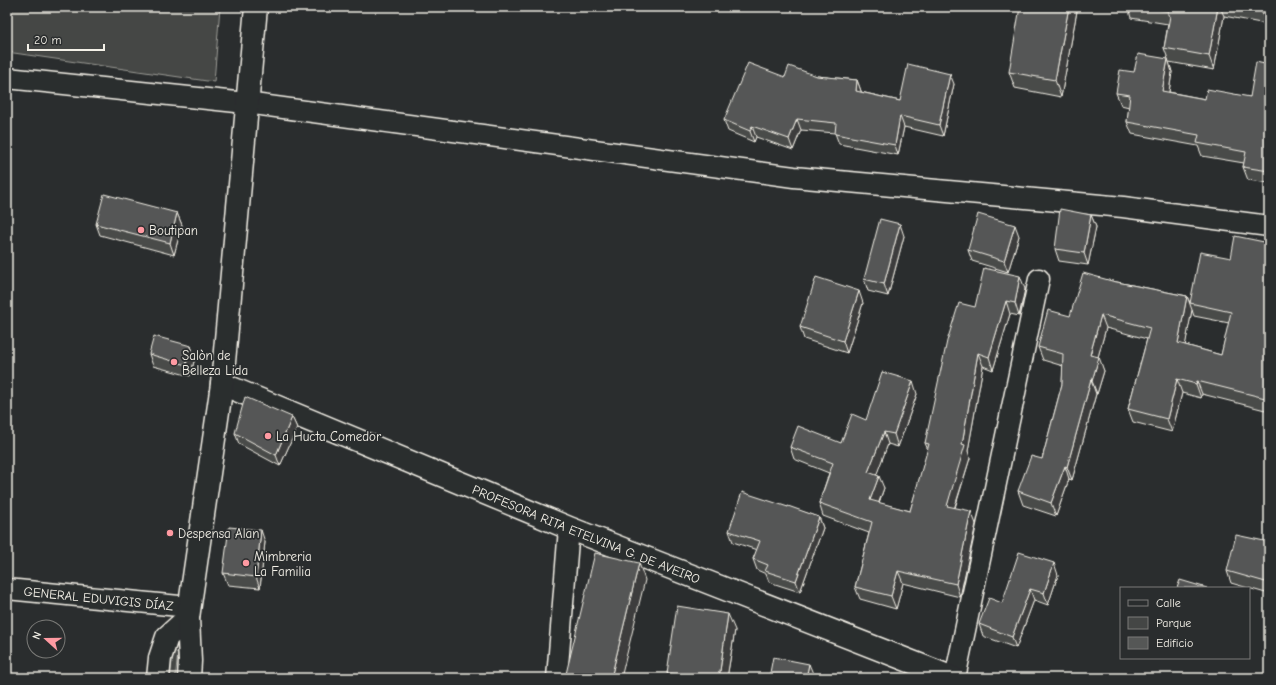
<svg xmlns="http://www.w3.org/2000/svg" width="1276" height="685" font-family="'Comic Neue',sans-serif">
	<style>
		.green { fill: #444645; stroke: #9c9c96 }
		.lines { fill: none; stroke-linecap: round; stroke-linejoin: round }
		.street-casing { stroke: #f4f1e8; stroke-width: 23 }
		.secondary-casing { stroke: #f4f1e8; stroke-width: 25 }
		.street { stroke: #2a2d2e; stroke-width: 20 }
		.secondary { stroke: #2a2d2e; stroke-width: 22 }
		.wall { fill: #494b4a; stroke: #f4f1e8; fill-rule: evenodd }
		.shaded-wall { fill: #3c3d3c; stroke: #f4f1e8 }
		.building { fill: #555756; stroke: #f4f1e8 }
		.poi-dot { fill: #ff9aa2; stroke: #2a2d2e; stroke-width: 1.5 }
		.labels { text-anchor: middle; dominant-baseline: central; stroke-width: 3.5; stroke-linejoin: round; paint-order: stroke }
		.poi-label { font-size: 13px; fill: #f4f1e8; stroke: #2a2d2e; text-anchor: start }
		.street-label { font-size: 13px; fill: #f4f1e8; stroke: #2a2d2e }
	</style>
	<rect width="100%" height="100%" fill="#2a2d2e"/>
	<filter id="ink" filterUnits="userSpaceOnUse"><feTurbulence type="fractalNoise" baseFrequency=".025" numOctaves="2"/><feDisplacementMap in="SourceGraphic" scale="8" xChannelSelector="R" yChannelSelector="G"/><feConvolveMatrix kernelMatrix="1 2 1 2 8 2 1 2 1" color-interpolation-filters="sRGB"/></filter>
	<g filter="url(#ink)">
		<g class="green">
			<path d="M7,7H220L214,82L7,52Z"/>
			<path d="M174,651L178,653L175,678H170L173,653Z"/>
		</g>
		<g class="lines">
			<defs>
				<g id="street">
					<path d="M7,78L246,103L794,177L1123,207L1269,226"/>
					<path id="s1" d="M7,589L189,607"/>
					<path d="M557,678L569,528"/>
					<path d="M955,678L1039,279"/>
				</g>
				<g id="secondary">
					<path id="s2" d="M222,384L569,528L953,678"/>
					<path d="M158,678L160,658L167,637L188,618"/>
					<path d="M189,678L190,661L188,618L222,384L256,7"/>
				</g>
			</defs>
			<use href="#street" class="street-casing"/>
			<use href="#secondary" class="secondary-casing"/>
			<use href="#street" class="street"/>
			<use href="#secondary" class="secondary"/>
		</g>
		<g class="wall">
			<path d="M1128,7H1269V16H1267L1266,24L1224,16L1214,70L1169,62L1172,72L1169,92L1205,99L1250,97L1269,65V183L1248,180L1243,167L1244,163L1202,156L1198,146L1132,134L1127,122L1129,107L1121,105L1116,93L1134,72L1168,59L1164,48L1168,24L1131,18Z"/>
			<path d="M1077,11L1061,97L1015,88L1009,72Z"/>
			<path d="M817,76L857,80L861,91V92L900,101L954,84L943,136L904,127L898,155L839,144L835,133L801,130L793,150L756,137L754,142L728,131L724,120L785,77Z"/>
			<path d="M177,213L182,225L174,255L100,235L96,224Z"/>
			<path d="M1091,215L1096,227L1088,265L1059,261L1055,249Z"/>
			<path d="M904,236L888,296L868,291L864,279Z"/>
			<path d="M1019,236L1008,272L972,261L968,250Z"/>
			<path d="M1269,243V411L1202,394L1201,398L1182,393L1172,432L1133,422L1128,409L1147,339L1106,328L1098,357L1104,371L1097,394H1096L1072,480L1069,479L1056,516L1023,505L1018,491L1042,459L1062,384L1063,366L1043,360L1038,347L1070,316L1112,281L1187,296L1190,303L1231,258ZM1192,310L1194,316L1229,323L1221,355L1185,345Z"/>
			<path d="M1025,289L1019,316L1010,314L993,370L983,366L968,451L970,458L955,508L976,524L960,597L903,583L896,609L860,599L855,587L869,533L823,516L819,503L829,473L794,459L790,447L841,443L866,420L917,394L898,447L888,444L876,475L884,488L879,503L910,511L928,450L925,443L975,307Z"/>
			<path d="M863,303L847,353L804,339L800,327Z"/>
			<path d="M191,346L195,358L190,376L153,366L149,354Z"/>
			<path d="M292,417L297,428L280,466L239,444L235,433Z"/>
			<path d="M788,507L819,517L823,528L800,592L769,582L766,574L757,570L753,559L757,550L733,542L729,531Z"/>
			<path d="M265,542L260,588L228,585L223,573Z"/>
			<path d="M1269,542V594L1231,583L1227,571Z"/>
			<path d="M1058,575L1048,605L1034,600L1016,648L983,636L979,624L1002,603Z"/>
			<path d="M735,630L727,678H669L667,673Z"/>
		</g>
		<g class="shaded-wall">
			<path d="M1069,7H1076L1077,11L1061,97L1055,80Z"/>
			<path d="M1218,7H1220L1224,16L1214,70L1209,56Z"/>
			<path d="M1261,7H1264L1267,16L1266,24L1261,10Z"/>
			<path d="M1168,59L1172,72L1167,104L1162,91Z"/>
			<path d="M950,74L954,84L943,136L939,125Z"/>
			<path d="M857,80L861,91L860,102L856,91Z"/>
			<path d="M900,116L904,127L898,155L895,145Z"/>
			<path d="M797,119L801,130L793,150L789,139Z"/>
			<path d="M752,126L756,137L754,142L750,131Z"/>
			<path d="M177,213L182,225L174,255L170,243Z"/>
			<path d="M1091,215L1096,227L1088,265L1084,253Z"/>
			<path d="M900,224L904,236L888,296L884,284Z"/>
			<path d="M1015,225L1019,236L1008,272L1004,261Z"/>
			<path d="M1020,276L1025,289L1019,316L1015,303Z"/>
			<path d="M859,291L863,303L847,353L843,341Z"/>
			<path d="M1187,296L1192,310L1183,357L1178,343Z"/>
			<path d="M1006,301L1010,314L993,370L989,357Z"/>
			<path d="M1101,315L1106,328L1095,368L1090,355Z"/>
			<path d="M191,346L195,358L190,376L186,365Z"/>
			<path d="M978,353L983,366L968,451L970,458L951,519L947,506L962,444Z"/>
			<path d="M1099,357L1104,371L1097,394L1092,381Z"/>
			<path d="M1177,379L1182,393L1172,432L1167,419Z"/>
			<path d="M1091,380L1096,394L1072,480L1067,467Z"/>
			<path d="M913,381L917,394L898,447L894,434Z"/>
			<path d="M1197,381L1202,394L1201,398L1196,384Z"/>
			<path d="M292,417L297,428L280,466L276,455Z"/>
			<path d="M884,432L888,444L873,484L868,472Z"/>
			<path d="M1065,466L1069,479L1056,516L1051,503Z"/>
			<path d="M879,476L884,488L875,513L870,500Z"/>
			<path d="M971,511L976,524L960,597L956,584Z"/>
			<path d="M819,517L823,528L800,592L796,581Z"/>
			<path d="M261,530L265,542L260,588L256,577Z"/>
			<path d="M639,563L645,580L621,678H611Z"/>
			<path d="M1054,563L1058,575L1048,605L1044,593Z"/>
			<path d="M898,571L903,583L896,609L891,596Z"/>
			<path d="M1030,589L1034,600L1016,648L1012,637Z"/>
			<path d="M728,614L735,630L727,678H719Z"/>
			<path d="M809,664L814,676L813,678H806Z"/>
		</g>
		<g class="building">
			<path d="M1020,7H1069L1055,80L1009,72Z"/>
			<path d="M1144,7H1218L1209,56L1164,48L1170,16L1168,15V11Z"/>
			<path d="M1246,7H1261V10Z"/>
			<path d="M1138,54L1168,59L1162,91L1205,99L1207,89L1250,97L1256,62L1269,65V171L1243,167L1246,152L1197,143L1199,135L1127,122L1130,95L1116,93L1120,70L1134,72Z"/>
			<path d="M748,63L785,77L789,66L817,76L857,80L856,91L900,101L908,64L950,74L939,125L900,116L895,145L835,134L836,123L797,119L789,139L752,126L750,131L724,120Z"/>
			<path d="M104,194L177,213L170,243L96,224Z"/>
			<path d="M1060,209L1091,215L1084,253L1055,249Z"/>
			<path d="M978,214L1015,225L1004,261L968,250Z"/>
			<path d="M880,219L900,224L884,284L864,279Z"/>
			<path d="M1235,236L1269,243V399L1197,381L1196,384L1177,379L1167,419L1128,409L1150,328L1101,315L1090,355L1099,357L1092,381L1091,380L1067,467L1065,466L1051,503L1018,491L1031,456L1042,459L1062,384L1063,354L1038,347L1048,310L1070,316L1083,273L1112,281L1187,296L1178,343L1221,355L1231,312L1190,303L1200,252L1231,258Z"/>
			<path d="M984,268L1020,276L1015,303L1006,301L989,357L978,353L962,444L965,445L947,506L971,511L956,584L898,571L891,596L855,587L872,522L819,503L833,463L790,447L798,426L841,443L852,414L866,420L882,372L913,381L894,434L884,432L868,472L879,476L870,500L910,511L929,444L925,443L947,341L959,303L975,307Z"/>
			<path d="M816,277L859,291L843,341L800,327Z"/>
			<path d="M154,336L191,346L186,365L149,354Z"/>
			<path d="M245,397L292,417L276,455L235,433Z"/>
			<path d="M742,492L788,507V506L819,517L796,581L765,571L768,565L753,559L760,541L729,531Z"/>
			<path d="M229,527L261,530L256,577L223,573Z"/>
			<path d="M1236,535L1269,542V583L1227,571Z"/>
			<path d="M1019,552L1054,563L1044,593L1030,589L1012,637L979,624L989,598L1002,603Z"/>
			<path d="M595,553L639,563L611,678H565Z"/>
			<path d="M1180,580L1207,588H1177Z"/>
			<path d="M677,606L728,614L719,678H702L667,673Z"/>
			<path d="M773,657L809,664L806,678H769Z"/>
		</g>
	</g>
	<g class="poi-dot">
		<circle cx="141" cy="230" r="4"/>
		<circle cx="174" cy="362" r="4"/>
		<circle cx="268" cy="436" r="4"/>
		<circle cx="170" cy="533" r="4"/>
		<circle cx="246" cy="563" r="4"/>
	</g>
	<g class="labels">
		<g class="poi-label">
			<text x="149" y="230">Boutipan</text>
			<text x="182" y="355">Salòn de<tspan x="182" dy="15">Belleza Lida</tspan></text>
			<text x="276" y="436">La Hucta Comedor</text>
			<text x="178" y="533">Despensa Alan</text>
			<text x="254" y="556">Mimbreria<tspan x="254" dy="15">La Familia</tspan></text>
		</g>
		<g class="street-label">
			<text stroke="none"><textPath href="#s2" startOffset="394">PROFESORA RITA ETELVINA G. DE AVEIRO</textPath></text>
			<text stroke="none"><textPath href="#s1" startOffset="92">GENERAL EDUVIGIS DÍAZ</textPath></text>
		</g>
	</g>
	<rect width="1276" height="685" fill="none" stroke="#2a2d2e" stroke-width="24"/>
	<rect x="12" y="12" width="1252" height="661" fill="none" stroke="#f4f1e8" stroke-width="1.5" filter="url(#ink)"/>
	<rect x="1120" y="587" width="130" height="72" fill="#2a2d2e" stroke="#7b7b78"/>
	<rect x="1128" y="600" width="20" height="6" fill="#2a2d2e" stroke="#7b7b78"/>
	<text x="1156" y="607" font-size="12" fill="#f4f1e8">Calle</text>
	<rect x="1128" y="617" width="20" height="12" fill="#444645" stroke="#7b7b78"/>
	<text x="1156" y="627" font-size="12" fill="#f4f1e8">Parque</text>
	<rect x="1128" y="637" width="20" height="12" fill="#555756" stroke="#7b7b78"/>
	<text x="1156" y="647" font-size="12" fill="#f4f1e8">Edificio</text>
	<g transform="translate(46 639) rotate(291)"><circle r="19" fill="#2a2d2e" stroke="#7b7b78"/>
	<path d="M0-3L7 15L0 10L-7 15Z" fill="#ff9aa2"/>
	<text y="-6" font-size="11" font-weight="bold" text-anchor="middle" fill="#f4f1e8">N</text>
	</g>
	<path d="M28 44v6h76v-6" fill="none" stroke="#f4f1e8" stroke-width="2"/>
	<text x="34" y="44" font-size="12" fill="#f4f1e8" stroke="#2a2d2e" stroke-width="3" paint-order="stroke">20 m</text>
</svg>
